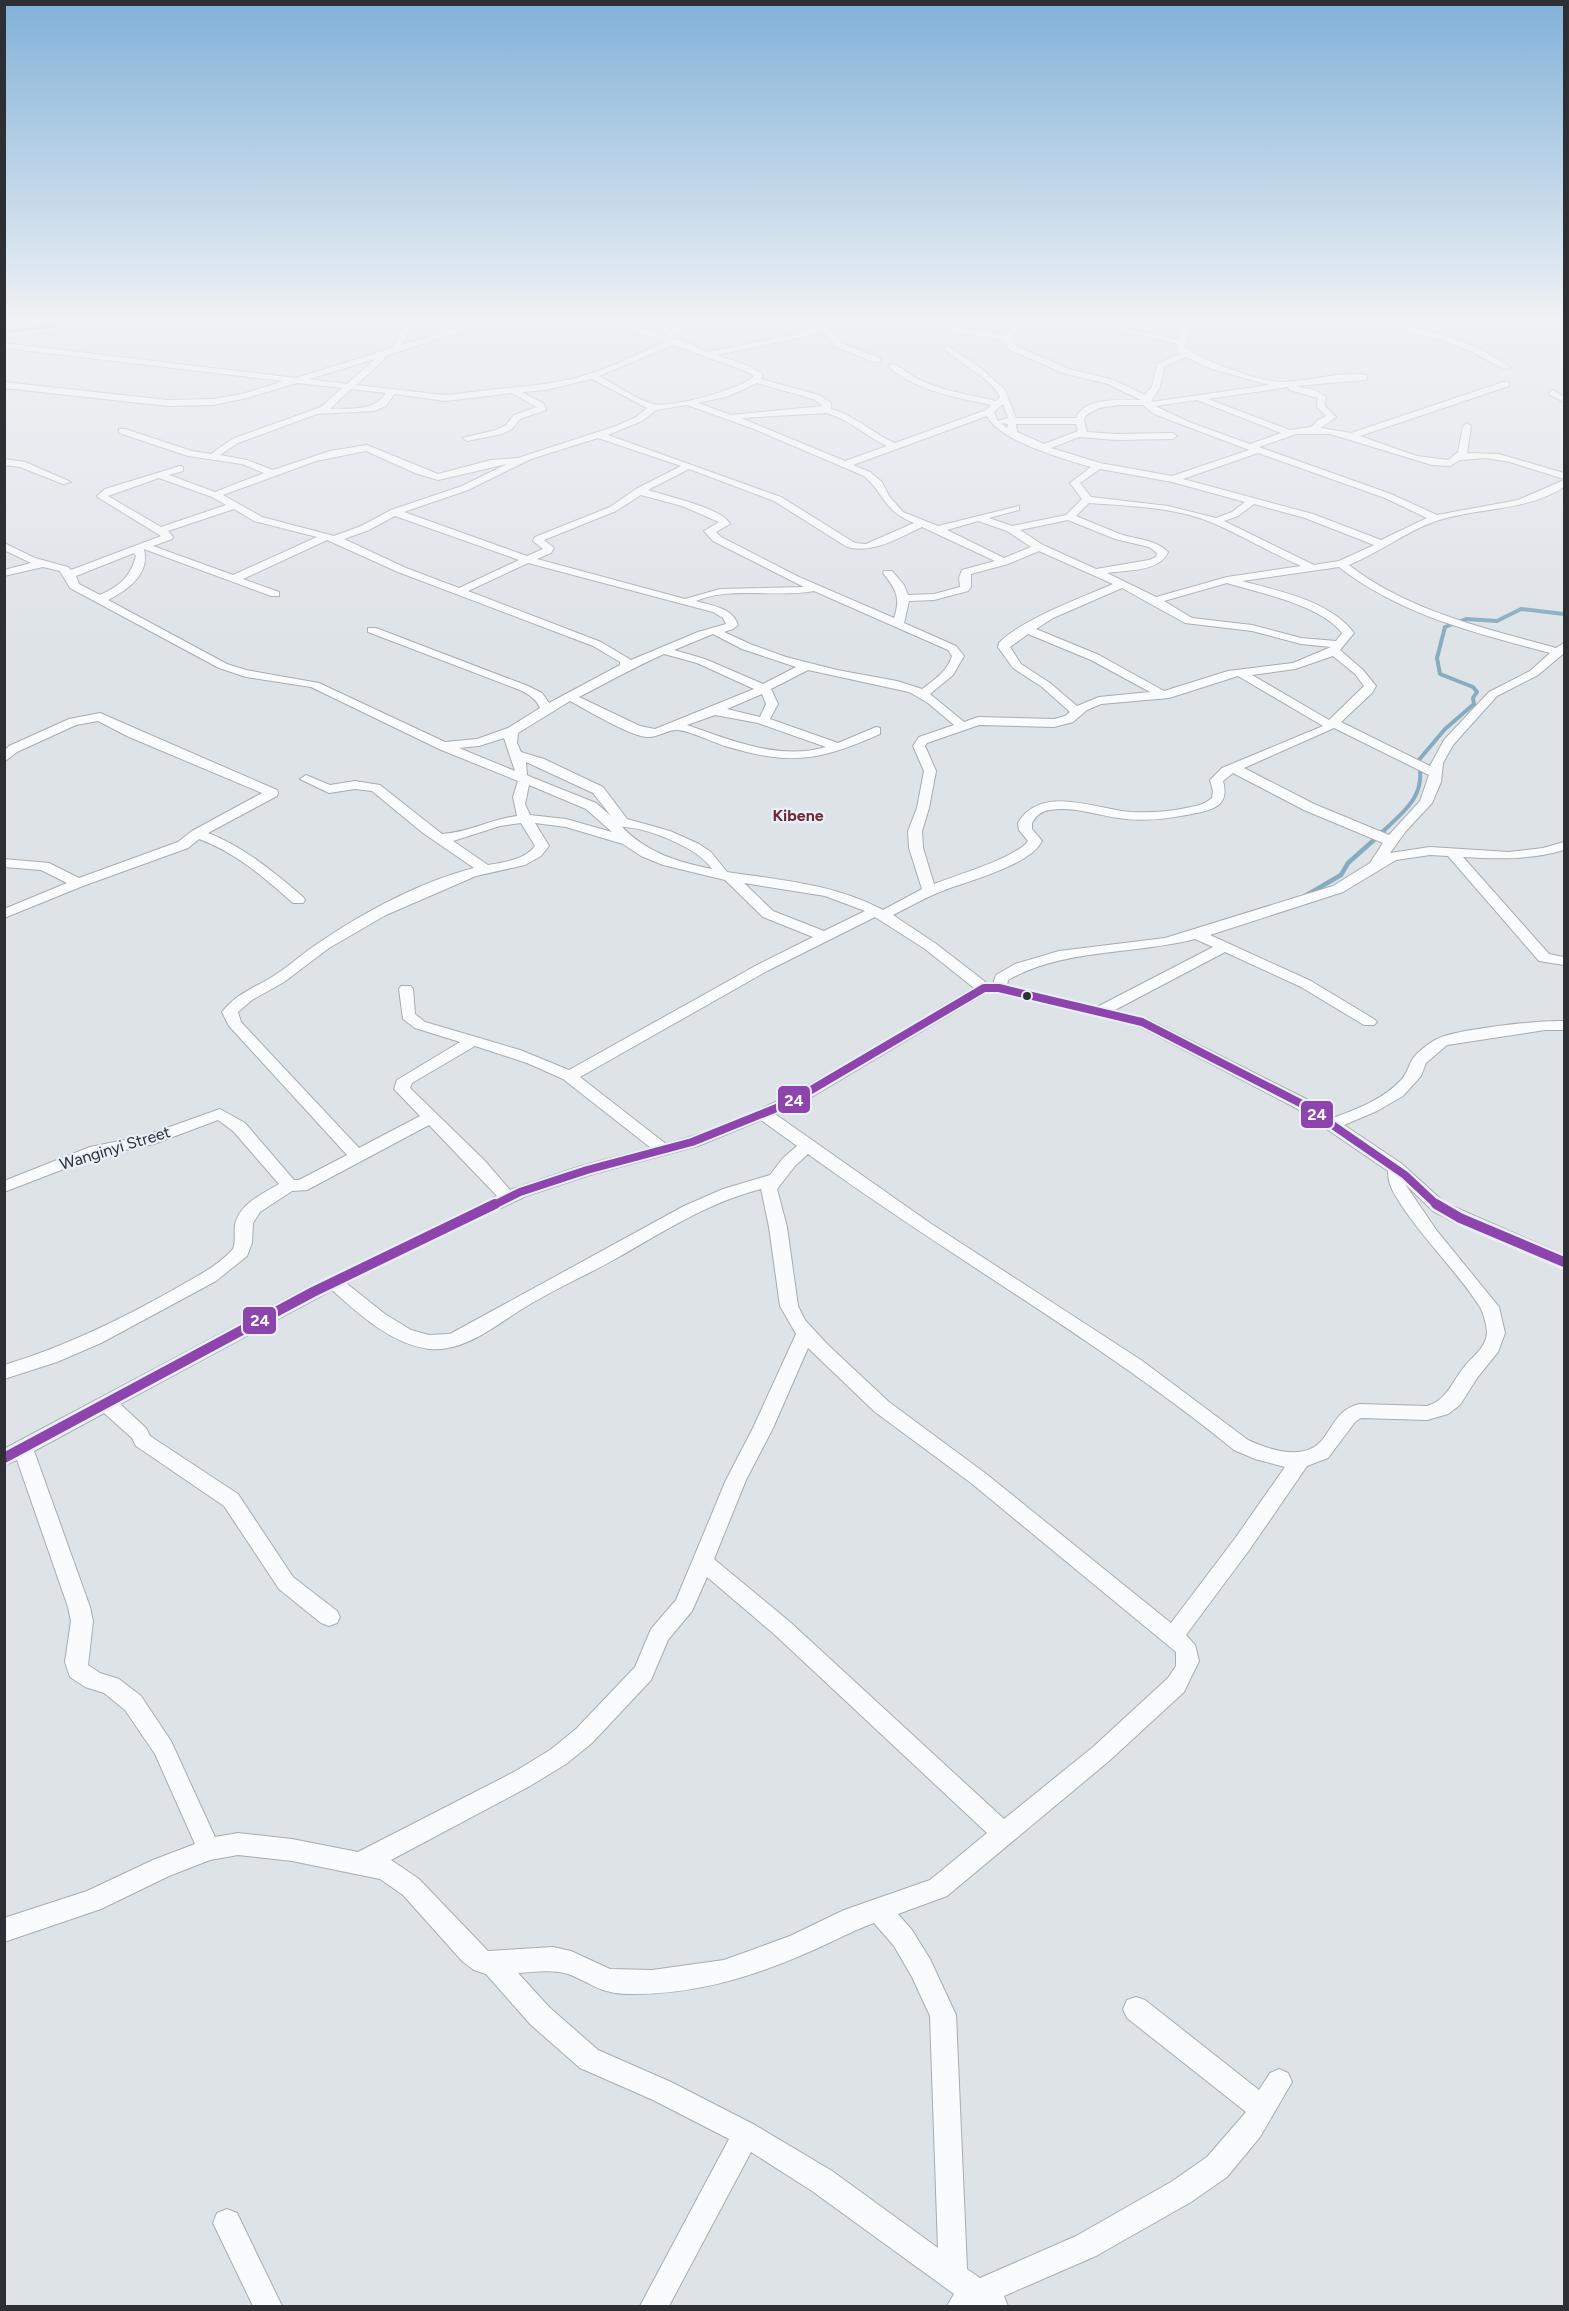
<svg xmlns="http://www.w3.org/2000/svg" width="1569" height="2311" font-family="Figtree,sans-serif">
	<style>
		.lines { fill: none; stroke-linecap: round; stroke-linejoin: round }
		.stream-far2 { stroke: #86adbf; stroke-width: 3 }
		.stream-far1 { stroke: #86adbf; stroke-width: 4 }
		.stream { stroke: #86adbf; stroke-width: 4.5 }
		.street-casing { stroke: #a8acaf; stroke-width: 2 }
		.street { fill: #fafbfc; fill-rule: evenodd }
		.bus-1-far1-casing { stroke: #e8f0f9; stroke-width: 12 }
		.bus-1-casing { stroke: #e8f0f9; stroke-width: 15 }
		.bus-1-far1 { stroke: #8e44ad; stroke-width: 8 }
		.bus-1 { stroke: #8e44ad; stroke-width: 10 }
		.bus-dot { fill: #2c2f33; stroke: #e8f0f9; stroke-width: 2 }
		.labels { text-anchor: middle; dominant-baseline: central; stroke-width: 4.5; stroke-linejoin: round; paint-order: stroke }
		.far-quarter-label { font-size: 16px; font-weight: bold; fill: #6f2935; stroke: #e8f0f9 }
		.street-label { font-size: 16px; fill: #2c2f33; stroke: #e8f0f9 }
		.line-badge { stroke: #e8f0f9; stroke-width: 2 }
		.badge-label { font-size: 16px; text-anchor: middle; font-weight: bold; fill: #fff }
	</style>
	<rect width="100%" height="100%" fill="#dee3e8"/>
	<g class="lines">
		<path class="stream-far2" d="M4,332L111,319"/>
		<path class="stream-far1" d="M1382,832C1404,812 1428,794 1418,761L1445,729L1474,704L1473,698L1477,692L1473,687L1440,674L1437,658L1445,627L1466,619L1497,621L1521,609L1564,614"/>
		<path class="stream" d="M1305,896L1341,875L1348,863L1384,831"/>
		<defs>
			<g id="street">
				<path d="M116,319H137L4,338V334Z"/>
				<path d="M408,319H416L402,345L490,319H502L385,356V359L356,385L445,395L545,384L577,378L609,367L665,342L603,319H614L664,336C675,326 682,319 698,319L682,328L671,339H678L708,352L796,334L842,319H854L829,328L842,343L880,358V362H874L836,347L823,331L798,338L717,355L749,366L762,374L761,379L819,395L831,403V409C855,415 872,433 895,443L986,410L991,405C956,397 919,392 890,368V364C899,364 909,375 918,379C943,391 970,395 996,401L1000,397C990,377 962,365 945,350V346H948L982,369L1005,390L1016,418H1076C1084,397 1122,400 1141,400L1108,384L1063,373L1010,350L1005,345L1004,340L878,319H897L1006,335L1021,319H1029L1012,338L1016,346L1069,369L1114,380L1145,395L1152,387L1157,364L1181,353L1177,348L1178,344L1068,319H1083L1179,340V325L1226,319H1380L1448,336L1478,348L1511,367L1504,369L1472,352L1442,340L1381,324H1208L1187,329L1189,335L1185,347C1202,361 1263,383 1284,382C1312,381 1340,371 1367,375V379L1364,380L1295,386L1315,390L1326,397L1325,406L1336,417L1321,428L1351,433L1503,382H1509V386L1360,436L1417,456L1448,460L1458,452L1463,426L1467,423L1471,426L1467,453L1499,454L1564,473V479L1510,462L1486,458L1460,460L1450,466L1432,465L1330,434H1296L1259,447L1391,494L1437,515L1518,500L1564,480V487C1525,512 1479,507 1436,521C1405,532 1379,553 1349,565C1408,611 1484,628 1556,648L1564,643L1563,654L1538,675L1497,696L1453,745L1443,763L1441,782L1432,803L1406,831L1390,853L1430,847L1509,852L1543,848L1564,842V850C1530,860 1498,859 1463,857L1549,954L1564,957V965L1539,961L1448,856L1430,855L1396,860L1343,892L1210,935L1311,981L1374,1019L1377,1022L1374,1025H1364L1301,987L1225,952L1113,1011L1147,1019L1308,1100L1333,1118C1357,1109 1384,1099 1401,1080C1407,1074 1408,1067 1412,1060C1416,1053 1429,1043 1437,1039C1455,1029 1541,1020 1564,1021V1030H1545L1447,1045L1426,1063L1421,1076L1403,1096L1377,1111L1344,1125L1402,1164L1445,1203L1564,1255V1268L1454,1222L1433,1211L1405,1184L1437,1231L1499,1307L1505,1333L1498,1352L1477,1378L1460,1405L1448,1414L1427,1420L1361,1418L1355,1422L1328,1458L1307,1466L1250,1549L1186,1635L1195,1645L1199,1661L1184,1692L1109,1761L947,1896L898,1914L912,1930L930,1959L956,2015L967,2269L980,2278L1076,2236L1171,2182L1207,2157L1246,2112L1127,2018L1123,2009L1127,2000L1136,1997L1145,2000L1259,2090L1270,2073L1279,2069L1288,2073L1292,2082L1260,2137L1227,2177L1191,2202L1096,2256L1004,2296L1008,2306H947L954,2294L812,2191L751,2152L669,2306H640L729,2139L653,2100L580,2068L531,2025L486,1974L474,1970L463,1962L403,1895L380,1879L292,1861L238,1855L210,1860L169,1876L101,1909L4,1942V1918L87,1891L153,1860L195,1844L155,1754L125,1710L104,1693L85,1687L70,1677L65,1662L71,1621L68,1607L17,1460L4,1465V1449L307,1288L497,1196L429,1125L307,1190L292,1191L260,1212L253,1223L252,1243L247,1256L216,1281L101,1343L57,1362L4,1379V1365C67,1346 124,1318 180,1286C199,1275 219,1265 233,1249C236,1241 234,1233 235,1225C239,1204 262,1194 279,1184L233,1131L218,1120L154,1144L100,1155L4,1192V1181L90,1147L144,1136L220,1109L245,1123L294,1180H299L347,1155L229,1026L222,1012C236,993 257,987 275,975C291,965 304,952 320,942C366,911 420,882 474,868L423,833L372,791L355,789L329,793L300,779L306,775L330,785L355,781L380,785L442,834C468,833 491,819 517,816L513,797L518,781L439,749L311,687L246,677L219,668L70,588L60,571L43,567L4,576V570L31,563L4,550V543L35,558L68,567L71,570L161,536L99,498L97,496L105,489L180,466L183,467V471L169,475L215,492L264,473L242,464L188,456L119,433V429H125L192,451L211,454L232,439L321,407L342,388L297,383L247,398L213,405L168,406L4,388V382L168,400L213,399L242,394L284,381L4,348V343L296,378L392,348ZM673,345L743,370L754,376C742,389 669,409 653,404C635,399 616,385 599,376ZM1186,357L1212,369L1269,385L1151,402L1160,387L1164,367ZM375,359L347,384L309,379ZM592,379L647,408L636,417L616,426L518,458L491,460L438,474L367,445L330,451L273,470L247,460L220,455L238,443L317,414L374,411L386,406L394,394L445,401L512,393L537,407L514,415L506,425L496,430L462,438L467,441L502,434L512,429L520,419L546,410L544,404L522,392L545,390ZM757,383L813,399L823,406L731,415L698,403L729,396ZM1288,387L1289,390L1318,398L1317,407L1326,416L1318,420L1311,427L1290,430L1208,399ZM351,389L386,393C374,412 350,408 330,409ZM1197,400L1281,433L1250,444L1189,422L1155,406ZM1003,404L1008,418L998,421L994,412ZM687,405L754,429L864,476C886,495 882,510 914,523L866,544L855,543L781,497L608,435L642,421L656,410ZM1119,405H1143L1154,414L1249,450L1172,476L1100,463L1051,448L1079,437L1116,440L1172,439L1177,436L1172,433L1116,434L1087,432L1084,420L1086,415L1099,408ZM826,413C849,419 865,436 887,446L845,461L741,418ZM987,416C999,441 1064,459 1091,467L1070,483L1082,499L1066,515L1012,526L989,518L1019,510V506L938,526L903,512L889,496L882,482L870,472L853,465ZM1001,423L1008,424L1007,428ZM1016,424H1076L1078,431L1044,444L1017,432ZM598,438L681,466L636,489L610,507L535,537L533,541L543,549L527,556L404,512L468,490L531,459ZM366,451L415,473L438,480L507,464L462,486L391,510L361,526L334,536L262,517L223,495L316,461ZM1258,453L1385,498L1427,518L1381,540L1313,514L1183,479ZM689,469L774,501L847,547C874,554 898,538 922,527L995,561L962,570L959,578L960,587L934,594L908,595L904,585L892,571H884L883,573C896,589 901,598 894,618L799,577L721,537L716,532L730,524C722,508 666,496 648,490ZM1100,469L1172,482L1245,502L1232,512L1216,518L1168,506L1091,497L1080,483ZM159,478L212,497L226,505L161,527L108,496ZM641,495L682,506L719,522L704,531L713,541L804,587L720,589L685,599L537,559L551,553L554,548L544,540L616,511ZM1089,503C1130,506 1175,507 1213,523C1243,536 1271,553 1301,566L1227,577L1156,597L1107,573C1126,570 1160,572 1168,552C1155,539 1137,540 1120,534C1105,528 1090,522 1076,516ZM1254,504L1305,518L1374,545L1339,561L1314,565L1224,521L1238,516ZM234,509L254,521L317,537L233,575L153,546L172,539L173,537L168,531ZM395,516L519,560L459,588L406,568L344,539L369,530ZM1068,520L1115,539L1149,547L1157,553L1156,557L1149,560L1096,569L1043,545L1020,530ZM978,521L1007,531L1031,547L1004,558L947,530ZM327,540L398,572L593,646L620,662V665L549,703L542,693L528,686L376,628H368V632L520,690C529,695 536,698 540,708L508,728L477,739L445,742L319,683L246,670L227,664L108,600C129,589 150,574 144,549L271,596H279V592L243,579ZM1039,551L1113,584C1081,598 1022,619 999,643L998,647L1013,668L1042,687L1070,712L1065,716L1054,719L978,717L964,722L930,694L953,675L964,656L956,646L904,623L909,601L934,600L968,591L971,587V574L1008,564ZM134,553L136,556C130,578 119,586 100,595L79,584L76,576ZM528,563L713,612L723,618L726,624L698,632L631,660L601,642L468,591ZM1339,567C1400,615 1476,633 1550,653L1530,671L1489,692L1444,740L1430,766L1341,722L1372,693L1376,686L1363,670L1340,650L1354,633C1330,601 1279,591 1242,581ZM1227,583C1260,593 1321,605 1342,633L1336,641L1301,638L1252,625L1192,618L1164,601ZM1122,588L1185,623L1252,631L1301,644L1331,647L1293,663L1228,671L1164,691L1099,655L1036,629L1053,618ZM814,591L948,650L952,656C947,672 934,680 922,689L897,681L837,670L786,657L750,644L724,632L733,629L738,625C732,607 712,606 696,601C730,586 777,598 814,591ZM713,634L742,649L796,667L763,684L705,659L674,650ZM1028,634L1091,660L1150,692L1099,697L1077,706L1050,683L1021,664L1010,647ZM664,654L697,663L754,689L655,729L640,726L579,697C608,682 635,667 664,654ZM1333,656L1355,674L1364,686L1329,720L1252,675L1295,669ZM808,670L909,692L928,703L954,725L919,737L913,746L924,771L917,808L908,831L909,848L922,889L883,910C835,884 780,880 727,872L711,852L699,844L670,831L627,819L603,787L544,759L521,752L517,743L518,733L570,701C589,711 626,734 646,737C658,738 666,730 677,730C685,729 715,743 725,746C790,766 819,761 880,734V728L876,727L838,743L770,719L778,704L771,689ZM1238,676L1323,726L1222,768L1210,780L1213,791L1212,798C1204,805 1196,806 1186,808C1168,812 1149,813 1130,812C1095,809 1041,784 1018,823L1019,830L1028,841C1018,857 954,876 934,884L923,848L922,831L929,808L936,771L925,746L927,743L979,725L1054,727L1073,722L1087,710L1101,704L1169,698ZM762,694L766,704L760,717L727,709ZM715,715L758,723L826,747C779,761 731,740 687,725ZM1334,728L1429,775L1420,801L1389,835L1314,804L1244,768ZM504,738L515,771L459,748L479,746ZM526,762L593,793L611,816L596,803L531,777L527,775ZM1233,773L1304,810L1383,843L1370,863L1333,886L1165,938L1059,951L1015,964L996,975L993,984H988L935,943L893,915C907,908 921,900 935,894C962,882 1029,867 1042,841L1032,829V823C1036,816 1041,811 1050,810C1072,806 1096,815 1118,818C1143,822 1167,819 1192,814C1213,810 1230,806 1223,781ZM529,785L586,809L612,832L566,819L530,815L525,804ZM521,823L535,846C524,860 505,862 488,865L453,841L500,826ZM535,823L566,827L623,844L641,856L663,865L725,880L763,917L813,937L757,965L569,1070L520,1050L425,1022L415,1014L413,989L411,986H401L399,989L403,1019L415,1028L460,1042L397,1080L394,1089L420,1116L359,1148L241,1022L238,1012L252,1000L284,982L329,948L386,915L476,876L525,865L541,856L549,846ZM622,827C646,827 699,848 712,869C678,862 647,853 622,827ZM744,883L825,896L865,911L824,931L773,911ZM875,917L925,949L974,988C876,1045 778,1114 666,1144L580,1077L767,971ZM1195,939L1213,947L1097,1007L1007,986L1008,980C1064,948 1133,955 1195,939ZM987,992H998L1137,1025L1296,1108L1388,1171C1388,1188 1397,1198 1406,1212C1429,1245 1458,1273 1480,1307C1483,1312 1487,1326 1487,1333C1486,1348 1472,1357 1464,1367C1452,1382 1447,1400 1427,1406L1359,1404C1338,1410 1335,1423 1323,1439C1305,1462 1270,1450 1248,1440L1141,1360L930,1223L775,1114L795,1107ZM475,1046L527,1063L563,1079L651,1148L581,1166L510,1190L485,1161L410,1088L412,1083ZM761,1120L797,1146L783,1158L770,1175L723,1189L684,1206L450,1334L429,1335L411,1330L385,1314L346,1283L526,1196L593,1174L698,1146ZM808,1154C948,1256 1100,1341 1234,1450L1255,1459L1285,1467L1236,1537L1171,1623L985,1473L889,1402L827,1344L805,1320L798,1306L787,1227L777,1189L795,1166ZM761,1189L769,1227L780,1306L796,1334L753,1428L726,1480L676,1600L651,1629L635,1667L576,1729L550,1750L514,1772L358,1852L292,1839L238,1833L215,1837L171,1741L141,1696L119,1679L100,1673L88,1665L93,1621L90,1607L34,1451L104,1413L132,1438L136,1446L224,1506L279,1589L321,1623L329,1626L337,1623L340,1617L337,1611L293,1577L238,1494L150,1436L146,1428L120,1404L332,1290C359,1314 391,1344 429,1349C467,1353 500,1321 532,1303C559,1287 589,1274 617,1258C663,1232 709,1202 761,1189ZM808,1348L875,1412L971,1483L1176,1652V1666L1168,1678L1093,1747L1004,1819L790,1622L714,1559L746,1480L773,1428ZM707,1577L774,1634L987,1833L930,1880L844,1910L790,1936L724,1960L652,1970L610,1969L571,1951L553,1947L488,1951L419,1879L391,1860L530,1786L566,1764L592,1743L651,1680L668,1640L692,1611ZM874,1923L894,1946L912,1977L930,2016L938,2248L832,2171L755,2125L671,2082L598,2050L549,2007L518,1973C534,1972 552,1969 568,1974C594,1984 598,1993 628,1994C690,1995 746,1979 802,1955C827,1945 849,1932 874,1923Z"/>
				<path d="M1553,390L1564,397V402L1550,395L1549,393Z"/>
				<path d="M4,459L25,462L71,482L63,484L20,467L4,465Z"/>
				<path d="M100,713L277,790L278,793L277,796L208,833C244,847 274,872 303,897L305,900L303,903H293C265,878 235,852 199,839L188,848L83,886L4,918V909L67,883L41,870L4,867V859L49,863L79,878L178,842L192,831L262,793L129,737L98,721L76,725L17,752L4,762V751L9,746L69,719Z"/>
				<path d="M227,2209L237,2213L282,2306H253L213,2223L217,2213Z"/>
			</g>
		</defs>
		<use href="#street" class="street-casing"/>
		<use href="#street" class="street"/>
		<defs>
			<path id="bus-1-far1" d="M492,1206L520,1192L587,1170L692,1142L789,1103L984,988H999L1142,1022L1302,1104L1405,1175L1438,1206"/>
			<g id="bus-1">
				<path d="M1436,1204L1460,1218L1564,1262"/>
				<path d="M4,1458L313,1292L495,1204"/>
			</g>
		</defs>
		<use href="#bus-1-far1" class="bus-1-far1-casing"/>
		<use href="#bus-1" class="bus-1-casing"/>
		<use href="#bus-1-far1" class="bus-1-far1"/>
		<use href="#bus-1" class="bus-1"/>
	</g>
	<linearGradient id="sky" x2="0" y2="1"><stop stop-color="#81b1d8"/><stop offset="0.5" stop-color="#f0f2f5"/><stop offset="1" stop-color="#f0f2f5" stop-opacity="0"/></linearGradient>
	<rect width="1569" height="642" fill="url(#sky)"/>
	<circle class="bus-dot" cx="1027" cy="996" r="5"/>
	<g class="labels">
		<g class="far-quarter-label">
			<text x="798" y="815">Kibene</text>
		</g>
		<g class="street-label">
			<text transform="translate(115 1148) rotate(-17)">Wanginyi Street</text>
		</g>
	</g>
	<g class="line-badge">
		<rect x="777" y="1085" width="34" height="29" rx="6" fill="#8e44ad"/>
		<rect x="1300" y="1100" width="34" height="29" rx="6" fill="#8e44ad"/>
		<rect x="242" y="1306" width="35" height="29" rx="6" fill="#8e44ad"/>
	</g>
	<g class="badge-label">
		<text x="794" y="1106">24</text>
		<text x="1317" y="1120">24</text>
		<text x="260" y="1326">24</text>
	</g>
	<rect width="1569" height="2311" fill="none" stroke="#2c2f33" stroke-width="12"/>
</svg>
